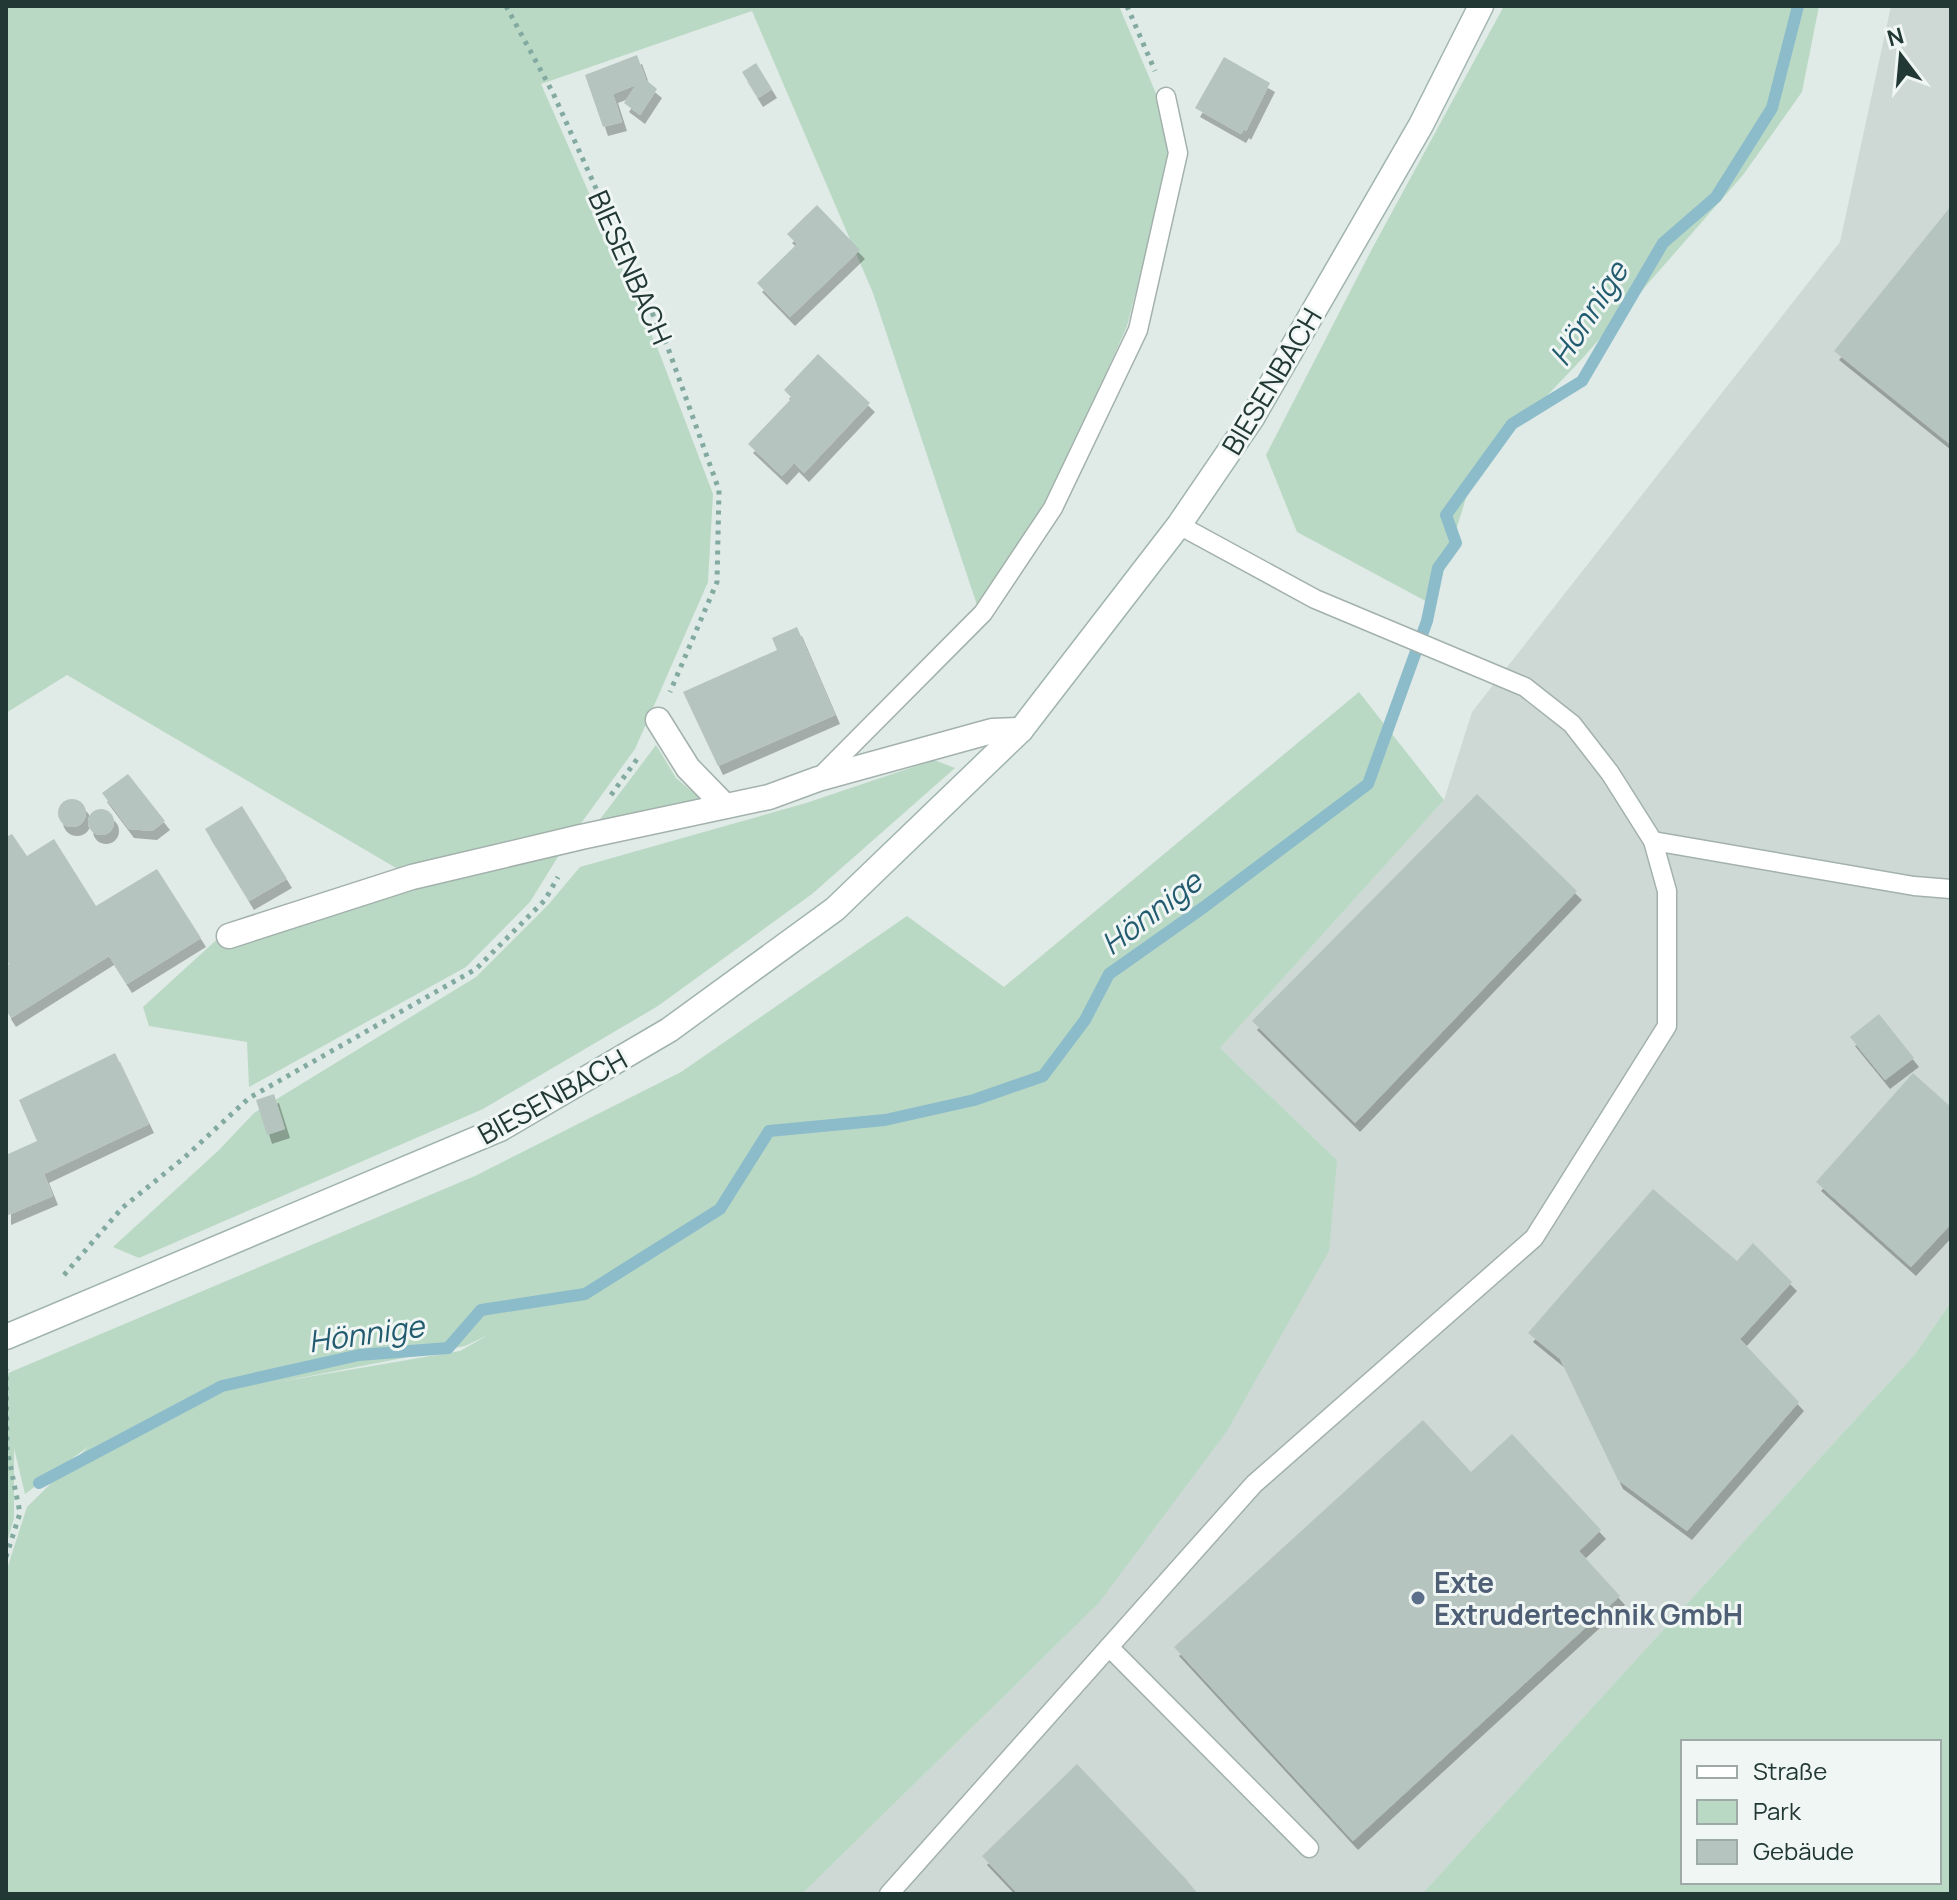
<svg xmlns="http://www.w3.org/2000/svg" width="1957" height="1900" font-family="Manrope,sans-serif">
	<style>
		.built { fill: #ced9d5 }
		.green { fill: #bad9c5; fill-rule: evenodd }
		.lines { fill: none; stroke-linecap: round; stroke-linejoin: round }
		.stream { stroke: #8cbcca; stroke-width: 12 }
		.building { fill: #b6c4bf; filter: url(#shadow) }
		.service-casing { stroke: #a3b1ad; stroke-width: 21 }
		.minor-casing { stroke: #a3b1ad; stroke-width: 27 }
		.secondary-casing { stroke: #a0b4af; stroke-width: 27 }
		.path { stroke: #83aaa1; stroke-width: 5; stroke-dasharray: 4 6; stroke-linecap: butt }
		.service { stroke: #fff; stroke-width: 18 }
		.minor { stroke: #fff; stroke-width: 24 }
		.secondary { stroke: #fff; stroke-width: 24 }
		.service-dot { fill: #5c6f8a; stroke: #f0f6f4; stroke-width: 3 }
		.labels { text-anchor: middle; dominant-baseline: central; stroke-width: 6; stroke-linejoin: round; paint-order: stroke }
		.street-label { font-size: 28px; fill: #223834; stroke: #f0f6f4 }
		.service-label { font-size: 28px; font-weight: bold; fill: #4e5e75; stroke: #f0f6f4; text-anchor: start }
		.water-label { font-size: 30px; font-style: italic; fill: #225b6f; stroke: #f0f6f4 }
	</style>
	<defs>
		<filter id="shadow"><feDropShadow dx="5" dy="9" stdDeviation="0" flood-color="#0004"/></filter>
	</defs>
	<rect width="100%" height="100%" fill="#e0eae6"/>
	<path class="built" d="M1891,6H1951V1302L1915,1354L1422,1894H802L1098,1604L1337,1160L1220,1048L1444,800L1472,712L1840,242Z"/>
	<g class="green">
		<path d="M6,6H1119L1160,103L1171,156L1127,326L1048,506L978,608L873,293L752,11L541,84L659,352L713,494L708,582L635,749L574,833L403,872L67,675L6,713Z"/>
		<path d="M1504,6H1819L1802,92L1743,175L1581,360L1474,472L1433,605L1297,532L1266,455L1373,247Z"/>
		<path d="M1359,692L1444,800L1220,1048L1337,1160L1329,1251L1227,1431L1098,1604L802,1894H6V1572L27,1507L89,1446L25,1494L14,1448V1518L6,1546V1374L475,1176L681,1072L907,916L1004,987ZM488,1335L460,1351L284,1381L465,1346Z"/>
		<path d="M656,745L676,778L708,805L595,826Z"/>
		<path d="M934,760L955,768L812,894L658,1006L483,1109L139,1258L113,1247L219,1150L254,1113L476,977L548,905L580,867L806,803Z"/>
		<path d="M564,847L530,902L466,967L249,1087L247,1042L149,1026L143,1007L224,933L414,881Z"/>
		<path d="M1951,1302V1894H1422L1915,1354ZM1683,1742H1939V1882H1683Z"/>
	</g>
	<g class="lines">
		<path class="stream" d="M39,1483L222,1386L359,1355L448,1348L481,1310L585,1294L720,1209L769,1131L885,1120L974,1100L1043,1076L1085,1020L1109,974L1204,907L1368,784L1427,621L1438,568L1456,543L1446,515L1512,424L1582,381L1663,243L1716,197L1772,108L1798,6"/>
	</g>
	<g class="building">
		<path d="M637,55L646,80L657,89L640,115L624,103L636,85L613,94L622,122L603,127L585,75Z"/>
		<path d="M1224,57L1270,83L1246,131L1244,129L1241,134L1195,108Z"/>
		<path d="M756,63L772,89L758,98L742,72Z"/>
		<path d="M817,205L860,250L790,317L757,283L797,244L787,234Z"/>
		<path d="M1951,206V445L1834,351Z"/>
		<path d="M818,354L870,403L804,473L794,463L782,476L748,444L792,398L784,390Z"/>
		<path d="M797,627L835,715L718,766L683,692L777,650L772,638Z"/>
		<path d="M128,774L165,821L152,831L129,829L102,793Z"/>
		<path d="M1477,794L1577,891L1355,1123L1252,1021Z"/>
		<circle cx="72" cy="813" r="14"/>
		<path d="M242,806L287,879L249,901L205,829Z"/>
		<circle cx="101" cy="822" r="13"/>
		<path d="M12,834L27,856L54,839L96,906L157,869L201,938L127,984L109,956L11,1018L6,1010V965L9,964L6,959V837Z"/>
		<path d="M1879,1014L1914,1058L1885,1080L1850,1037Z"/>
		<path d="M115,1053L149,1124L44,1174L53,1196L6,1216V1155L37,1141L19,1100Z"/>
		<path d="M1913,1073L1951,1107V1224L1911,1267L1816,1182Z"/>
		<path d="M274,1094L285,1129L267,1135L256,1100Z"/>
		<path d="M1653,1189L1737,1261L1753,1243L1792,1282L1740,1339L1799,1402L1687,1531L1618,1480L1560,1359L1528,1333Z"/>
		<path d="M1423,1420L1471,1472L1512,1434L1601,1530L1579,1551L1620,1596L1353,1841L1174,1647Z"/>
		<path d="M1077,1764L1185,1878L1198,1894H1018L982,1856Z"/>
	</g>
	<g class="lines">
		<defs>
			<g id="service">
				<path d="M818,779L983,613L1053,508L1138,330L1178,153L1166,97"/>
				<path d="M1653,841L1914,886L1951,889"/>
				<path d="M1109,1647L1309,1848"/>
				<path d="M889,1894L1254,1484L1534,1238L1667,1026V891L1653,841L1610,773L1572,724L1525,687L1315,599L1179,525"/>
			</g>
			<g id="minor">
				<path d="M658,720L688,768L725,806"/>
				<path d="M229,936L412,877L581,837L769,797L818,779L992,731L1021,730"/>
			</g>
			<path id="secondary" d="M6,1337L500,1129L669,1030L835,909L1021,730L1179,525L1252,418L1421,125L1481,6"/>
		</defs>
		<use href="#service" class="service-casing"/>
		<use href="#minor" class="minor-casing"/>
		<use href="#secondary" class="secondary-casing"/>
		<g class="path">
			<path d="M506,6L553,93L668,348L719,490L717,582L670,692"/>
			<path d="M1127,6L1155,71"/>
			<path d="M611,795L640,755"/>
			<path d="M64,1275L122,1208L185,1157L249,1098L476,969L545,900L558,877"/>
			<path d="M6,1557L20,1513L7,1449L6,1369"/>
		</g>
		<use href="#service" class="service"/>
		<use href="#minor" class="minor"/>
		<use href="#secondary" class="secondary"/>
	</g>
	<circle class="service-dot" cx="1418" cy="1598" r="8"/>
	<g class="labels">
		<g class="street-label">
			<text transform="translate(631 267) rotate(66)">BIESENBACH</text>
			<text transform="translate(1271 381) rotate(-59)">BIESENBACH</text>
			<text transform="translate(552 1096) rotate(-29)">BIESENBACH</text>
		</g>
		<g class="service-label">
			<text x="1434" y="1582">Exte<tspan x="1434" dy="32">Extrudertechnik GmbH</tspan></text>
		</g>
		<g class="water-label">
			<text transform="translate(1588 313) rotate(-57)">Hönnige</text>
			<text transform="translate(1151 912) rotate(-37)">Hönnige</text>
			<text transform="translate(366 1333) rotate(-8)">Hönnige</text>
		</g>
	</g>
	<rect width="1957" height="1900" fill="none" stroke="#223834" stroke-width="16"/>
	<rect x="1681" y="1740" width="260" height="144" fill="#f0f6f4" stroke="#9eaaa7" stroke-width="2"/>
	<rect x="1697" y="1766" width="40" height="12" fill="#ffffff" stroke="#9eaaa7" stroke-width="2"/>
	<text x="1753" y="1780" font-size="24" fill="#223834">Straße</text>
	<rect x="1697" y="1800" width="40" height="24" fill="#bad9c5" stroke="#9eaaa7" stroke-width="2"/>
	<text x="1753" y="1820" font-size="24" fill="#223834">Park</text>
	<rect x="1697" y="1840" width="40" height="24" fill="#b6c4bf" stroke="#9eaaa7" stroke-width="2"/>
	<text x="1753" y="1860" font-size="24" fill="#223834">Gebäude</text>
	<g transform="translate(1901 56) rotate(344)" stroke="#f0f6f4" stroke-width="6" paint-order="stroke">
	<path d="M0-6L14 30L0 20L-14 30Z" fill="#223834"/>
	<text y="-12" font-size="22" font-weight="bold" text-anchor="middle" fill="#223834">N</text>
	</g>
</svg>
